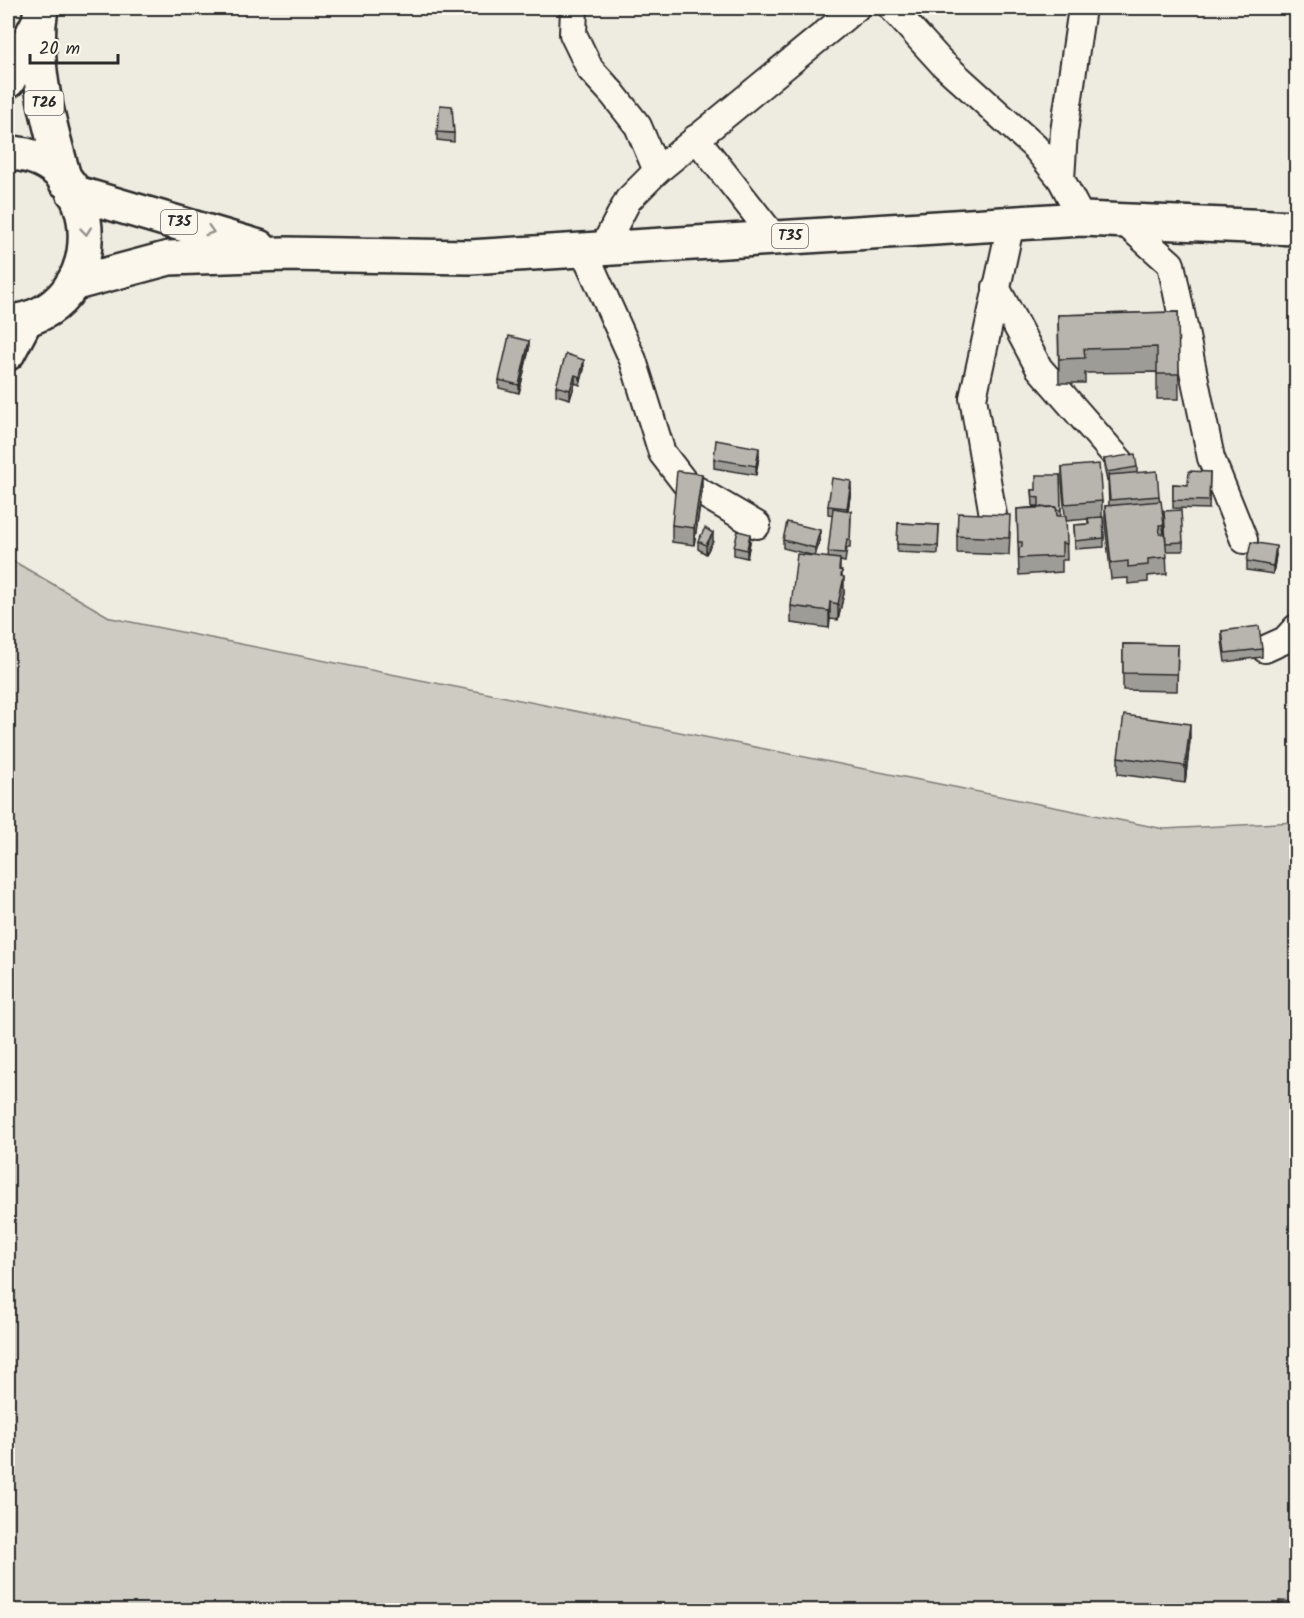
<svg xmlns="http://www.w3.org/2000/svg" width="1304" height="1618" font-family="Kalam,sans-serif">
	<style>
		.green { fill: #cecbc2; stroke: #7c7b76; stroke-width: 1.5 }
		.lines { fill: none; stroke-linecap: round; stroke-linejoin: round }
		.minor-casing { stroke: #2b2b2b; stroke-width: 30 }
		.secondary-casing { stroke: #2b2b2b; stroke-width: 38 }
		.trunk-casing { stroke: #2b2b2b; stroke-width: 38 }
		.minor { stroke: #fbf7ec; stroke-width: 26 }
		.secondary { stroke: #fbf7ec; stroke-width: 33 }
		.trunk { stroke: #fbf7ec; stroke-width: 33 }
		.wall { fill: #9e9c96; stroke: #2b2b2b; stroke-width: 1.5 }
		.shaded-wall { fill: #817f7a; stroke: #2b2b2b; stroke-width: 1.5 }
		.building { fill: #b8b5ae; stroke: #2b2b2b; stroke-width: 1.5 }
		.oneway { stroke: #93918c }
		.labels { text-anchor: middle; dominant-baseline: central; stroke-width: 6; stroke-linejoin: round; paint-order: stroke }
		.shield { fill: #fbf7ec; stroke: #696865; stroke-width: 1.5 }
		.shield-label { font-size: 15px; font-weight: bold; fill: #2b2b2b }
	</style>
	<rect width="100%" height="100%" fill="#eeebe0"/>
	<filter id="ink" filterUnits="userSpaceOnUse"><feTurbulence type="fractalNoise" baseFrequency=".0167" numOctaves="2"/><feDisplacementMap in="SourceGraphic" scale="12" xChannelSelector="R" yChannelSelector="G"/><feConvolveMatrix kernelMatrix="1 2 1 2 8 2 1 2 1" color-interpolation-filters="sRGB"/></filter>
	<g filter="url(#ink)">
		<path class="green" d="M8,558L111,618L1164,829L1296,822V1610H8Z"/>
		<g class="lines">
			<defs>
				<g id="minor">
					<path d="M574,8L573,34L590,69L612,93L638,126L657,171"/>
					<path d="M892,8L942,63L1035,147L1061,179L1082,219"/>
					<path d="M696,138L774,237"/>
					<path d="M1061,179L1064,132L1082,8"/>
					<path d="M1123,221L1171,264L1211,458L1244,540"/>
					<path d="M603,248L628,200L657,171L856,8"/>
					<path d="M583,249L633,360L662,453L685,483L757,525"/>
					<path d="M996,287L1039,368L1121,462"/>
					<path d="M994,521L973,398L1011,223"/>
					<path d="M1265,649L1285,640L1296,628"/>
				</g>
				<path id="secondary" d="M8,353L25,321"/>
				<g id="trunk">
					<path d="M41,8C31,65 50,126 65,181"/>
					<path d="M8,81L38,23"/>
					<path d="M8,153C110,155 112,315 8,322"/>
					<path d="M73,192L259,247"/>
					<path d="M72,284L169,258L284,254L470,257L1082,219L1296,228"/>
				</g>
			</defs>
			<use href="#minor" class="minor-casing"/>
			<use href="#secondary" class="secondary-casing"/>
			<use href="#trunk" class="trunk-casing"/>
			<use href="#minor" class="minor"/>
			<use href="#secondary" class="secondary"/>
			<use href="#trunk" class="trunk"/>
		</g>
		<g class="wall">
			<path d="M437,132L454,133V142L437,140Z"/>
			<path d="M1178,312L1179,399H1157V372L1085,373V383H1059L1058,315Z"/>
			<path d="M529,349L519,393L499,388V380Z"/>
			<path d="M584,369L580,385L575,383L570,399L556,395V386Z"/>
			<path d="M759,456L756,475L714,468V459Z"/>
			<path d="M1104,459L1137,467V473L1159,496L1165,542L1164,511L1183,542V551H1166L1167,574L1148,576V582L1128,584V578L1111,579L1105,523V506H1109L1108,480L1107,481L1104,467Z"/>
			<path d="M1062,467L1102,501V517L1104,538V547L1075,549L1074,525L1088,524V519L1066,521L1067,560H1062V572L1019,575L1017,509L1039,507V506H1033L1032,490H1036L1060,475L1061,516H1065L1062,483Z"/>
			<path d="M1210,472L1209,509L1173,508V484L1188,485Z"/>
			<path d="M851,489L848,510L851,511L850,548H847L845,562L840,561V571L844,593L838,620L830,619L829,628L791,623V606L828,558L833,515L828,514V506Z"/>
			<path d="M702,491L694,545L672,542V525Z"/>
			<path d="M1296,496V529L1290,528V520Z"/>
			<path d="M898,523L939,525L938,554L897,552Z"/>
			<path d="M1010,532L1009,555L957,553V536Z"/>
			<path d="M820,538L815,556L783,548V540Z"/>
			<path d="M698,541H713L706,554L698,549Z"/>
			<path d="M750,542L747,558L734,555V547Z"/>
			<path d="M1276,555L1273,574L1247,570V561Z"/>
			<path d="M1222,631L1262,649V657L1225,662L1222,640Z"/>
			<path d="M1123,644L1178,645L1177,691L1123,690Z"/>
			<path d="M1190,740L1185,783L1118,774V757Z"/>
		</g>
		<g class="shaded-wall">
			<path d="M529,341V349L519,393V385Z"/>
			<path d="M584,360V369L580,385V377Z"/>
			<path d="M575,375V383L570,399V390Z"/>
			<path d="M759,448V456L756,475V466Z"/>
			<path d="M702,474V491L694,545V528Z"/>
			<path d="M851,481V489L847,517V508Z"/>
			<path d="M820,530V538L815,556V548Z"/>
			<path d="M713,533V541L706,554V545Z"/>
			<path d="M750,534V542L747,558V550Z"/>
			<path d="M1276,546V555L1273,574V566Z"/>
			<path d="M842,571V588L844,577V593L838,620V604Z"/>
			<path d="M830,602V619L829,628V611Z"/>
			<path d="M1190,724V740L1185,783V766Z"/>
		</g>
		<g class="building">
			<path d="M440,105L452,106L454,133L437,132Z"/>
			<path d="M1178,312L1179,374H1157V347L1084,349L1085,358L1059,359L1058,315Z"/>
			<path d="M509,336L529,341L519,385L499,380Z"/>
			<path d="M566,354L584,360L580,377L575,375L570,390L556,386Z"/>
			<path d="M716,440L759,448L756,466L714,459Z"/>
			<path d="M1135,454L1137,467L1107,472L1104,459Z"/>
			<path d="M1099,464L1102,501L1065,504L1062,467Z"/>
			<path d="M677,471L702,474L694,528L672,525Z"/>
			<path d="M1157,471L1159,496L1110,500L1108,475Z"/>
			<path d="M1189,471L1210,472L1209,501L1173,500V484L1188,485Z"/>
			<path d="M1036,475H1060L1061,510H1056V507H1039V498L1033,497L1032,490H1036Z"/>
			<path d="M832,478L851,481L847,508L828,506Z"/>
			<path d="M1295,496H1296V521L1290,520Z"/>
			<path d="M1161,501L1164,525H1159L1160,534H1165L1167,557L1148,559V565L1128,567V561L1111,563L1105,506Z"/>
			<path d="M1056,507L1057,516H1066L1067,544L1062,543V556L1019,558V548L1022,547V542H1018L1017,509Z"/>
			<path d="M833,508L851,511L850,540L847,539L845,553L828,552Z"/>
			<path d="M1181,510L1183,542L1166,543L1164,511Z"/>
			<path d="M958,513L1010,515L1009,538L957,536Z"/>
			<path d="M1103,517L1104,538L1075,541L1074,525L1089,524L1088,518Z"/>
			<path d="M787,522L820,530L815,548L783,540Z"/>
			<path d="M898,523L939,525L938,546L897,544Z"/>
			<path d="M705,528L713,533L706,545L698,541Z"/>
			<path d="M738,531L750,534L747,550L734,547Z"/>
			<path d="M1251,542L1276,546L1273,566L1247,561Z"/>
			<path d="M797,554L840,559L839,570L842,571L841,576L844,577L838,604L830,602L829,611L791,606Z"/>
			<path d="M1259,626L1262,649L1225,653L1222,631Z"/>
			<path d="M1123,644L1178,645L1177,674L1123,673Z"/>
			<path d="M1124,715L1190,724L1185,766L1118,757Z"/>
			<path d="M1279,1601L1296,1602V1611H1279Z"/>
		</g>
		<defs><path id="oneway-chevron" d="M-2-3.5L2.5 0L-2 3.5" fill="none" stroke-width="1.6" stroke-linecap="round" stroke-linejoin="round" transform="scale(1.5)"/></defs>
		<g class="oneway">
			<use href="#oneway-chevron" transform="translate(86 231) rotate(84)"/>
			<use href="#oneway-chevron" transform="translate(210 231) rotate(17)"/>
		</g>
	</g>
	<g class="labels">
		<g class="shield">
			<rect x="24.5" y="91" width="39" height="24" rx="4.5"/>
			<rect x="161" y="210" width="36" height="24" rx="4.5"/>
			<rect x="772" y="224" width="36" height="24" rx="4.5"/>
		</g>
		<g class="shield-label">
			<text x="44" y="103">T26</text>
			<text x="179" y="222">T35</text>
			<text x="790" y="236">T35</text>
		</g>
	</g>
	<rect width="1304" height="1618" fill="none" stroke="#fbf7ec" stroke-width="30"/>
	<rect x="15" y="15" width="1274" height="1588" fill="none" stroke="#2b2b2b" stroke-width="2" filter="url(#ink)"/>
	<path d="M30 54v9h88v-9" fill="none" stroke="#2b2b2b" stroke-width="3"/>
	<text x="39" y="54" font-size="18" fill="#2b2b2b" stroke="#fbf7ec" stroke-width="4.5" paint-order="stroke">20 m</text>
</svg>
